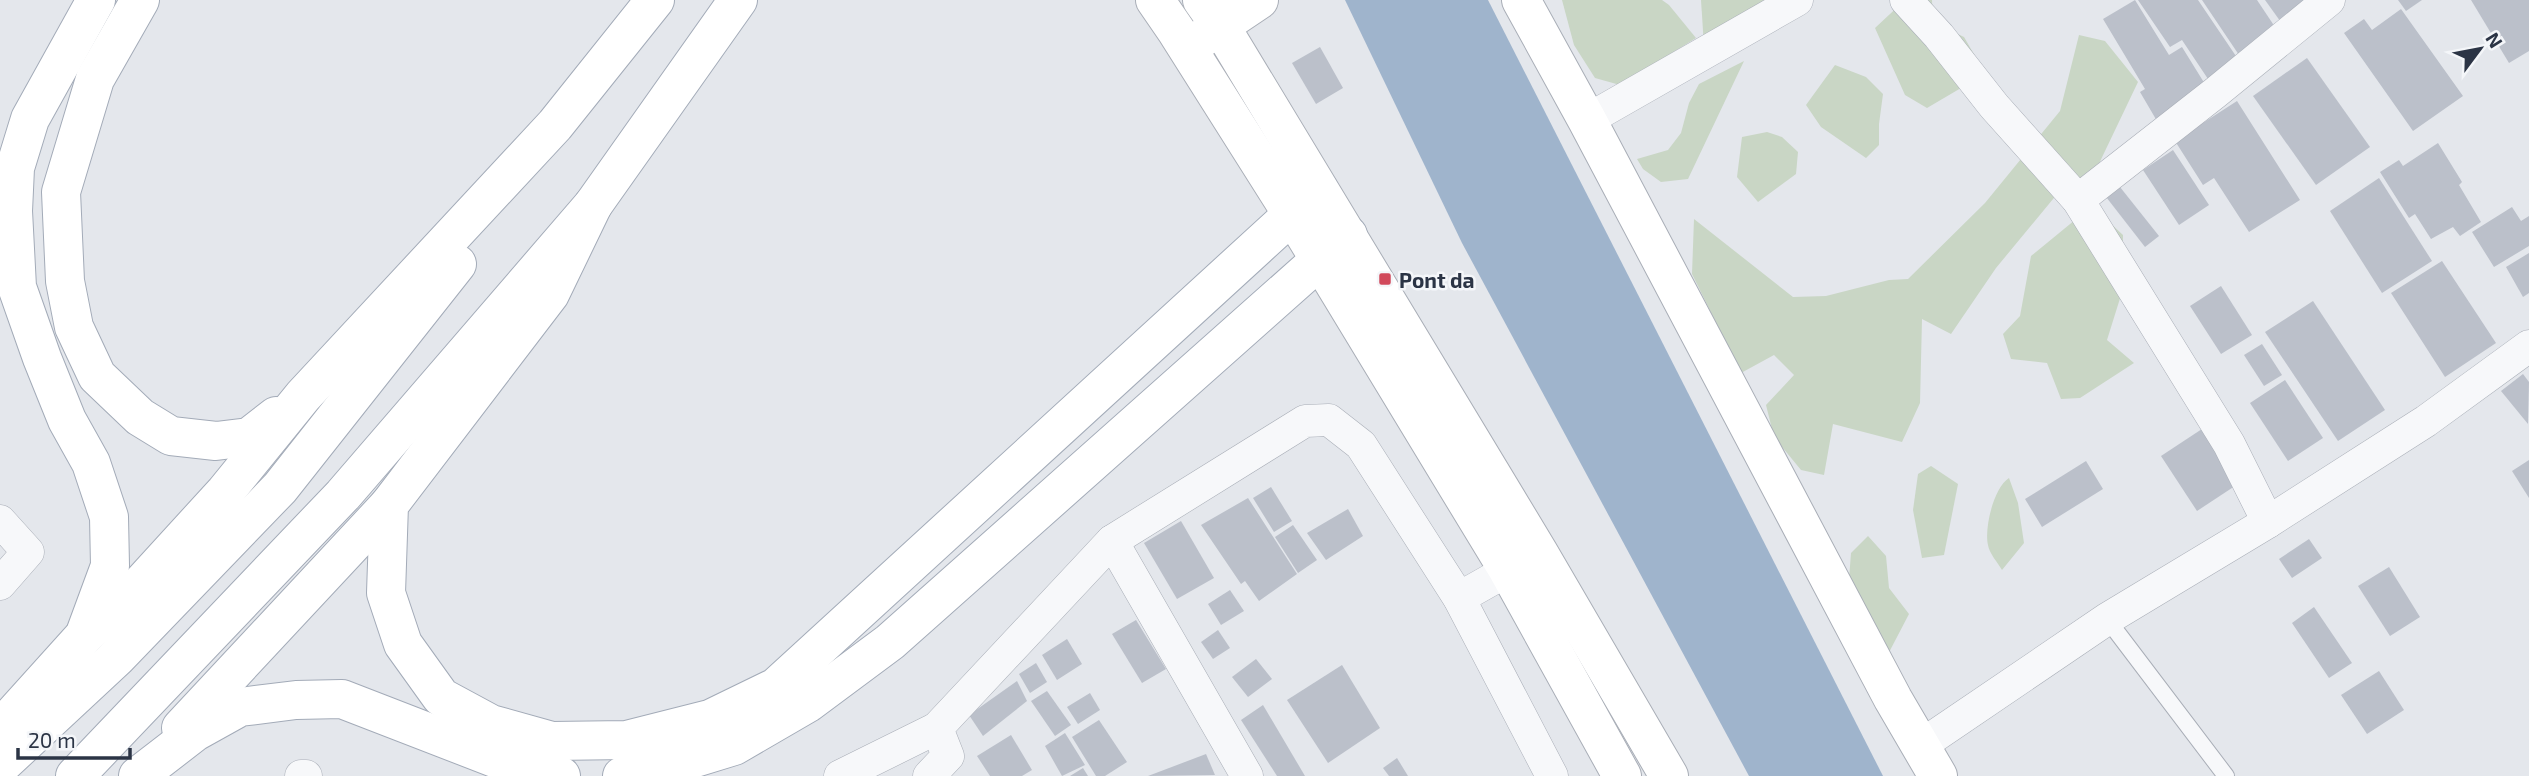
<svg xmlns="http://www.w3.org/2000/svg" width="2529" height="776" font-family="'Exo 2',sans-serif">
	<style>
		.green { fill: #c9d6c5 }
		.water { fill: #9fb4cc }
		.building { fill: #bbc0ca }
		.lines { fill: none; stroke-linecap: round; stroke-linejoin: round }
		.lane-casing { stroke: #a9aeb7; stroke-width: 18 }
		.street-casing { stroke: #a9aeb7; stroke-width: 33 }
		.secondary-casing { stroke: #a9aeb7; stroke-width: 40 }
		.primary-casing { stroke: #a3abb8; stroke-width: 40 }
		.lane { stroke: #f7f8fa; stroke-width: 16 }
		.street { stroke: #f7f8fa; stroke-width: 32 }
		.secondary { stroke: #fff; stroke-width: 38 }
		.primary { stroke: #fff; stroke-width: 38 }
		.poi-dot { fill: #d1495b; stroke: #f4f6f9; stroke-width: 2.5 }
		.labels { text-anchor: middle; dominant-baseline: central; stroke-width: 5; stroke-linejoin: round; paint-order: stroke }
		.poi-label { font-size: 21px; font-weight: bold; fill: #2b3445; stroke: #f4f6f9; text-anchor: start }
	</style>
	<rect width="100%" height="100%" fill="#e4e7ec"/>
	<g class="green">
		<path d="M1562,0H1662L1669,5L1696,38L1620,85L1595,78L1574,45Z"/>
		<path d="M1701,0H1811L1704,46Z"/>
		<path d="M1905,0H1932L1933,22L1964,37L1975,56L1961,88L1927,108L1905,95L1875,28Z"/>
		<path d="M2079,35L2105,41L2138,82L2095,172L2058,193L1996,268L1951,334L1922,319L1920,403L1902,442L1833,424L1824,475L1801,470L1774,437L1766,405L1794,375L1774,355L1741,373L1692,274L1694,219L1793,297L1826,296L1889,280L1908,279L1985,203L2060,111Z"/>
		<path d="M1744,61L1688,179L1661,182L1643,169L1637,159L1668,150L1681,133L1689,103L1699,84Z"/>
		<path d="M1835,65L1866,77L1883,94L1879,124V145L1866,158L1821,127L1806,105Z"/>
		<path d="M1767,132L1782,137L1798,152L1796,174L1758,202L1737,177L1742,137Z"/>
		<path d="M2092,206L2123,235L2122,292L2107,340L2134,363L2080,398L2061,399L2047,363L2011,359L2003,334L2020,316L2031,256Z"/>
		<path d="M1931,466L1958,484L1944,555L1922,558L1913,510L1918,474Z"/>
		<path d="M2009,478L2018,503L2024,543L2002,570C1998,563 1989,553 1988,545C1984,528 1994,487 2009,478Z"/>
		<path d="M1868,536L1886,556L1889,588L1909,614L1885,660L1849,579L1851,553Z"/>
	</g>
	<path class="water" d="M1345,0H1488L1883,776H1749L1462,243Z"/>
	<g class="building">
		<path d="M2135,0L2169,55L2182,47L2208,89L2157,121L2140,92L2145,89L2103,19Z"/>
		<path d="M2138,0H2198L2242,65L2212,85L2182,40L2170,47Z"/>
		<path d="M2202,0H2257L2277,30L2239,55Z"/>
		<path d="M2265,0H2318L2283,25Z"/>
		<path d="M2398,0H2422L2406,11Z"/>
		<path d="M2471,0H2529V51L2509,63Z"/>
		<path d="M2401,9L2463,96L2413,131L2344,33L2364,19L2372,30Z"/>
		<path d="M1320,47L1343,88L1316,104L1292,63Z"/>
		<path d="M2307,58L2370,147L2316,185L2253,96Z"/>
		<path d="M2237,101L2300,200L2249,232L2214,178L2203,185L2175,141Z"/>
		<path d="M2438,143L2462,182L2459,185L2481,222L2460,236L2453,227L2431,239L2415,214L2409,218L2380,172L2399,160L2403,166Z"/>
		<path d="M2173,150L2209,205L2179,225L2143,170Z"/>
		<path d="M2379,178L2432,261L2382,293L2330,211Z"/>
		<path d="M2116,182L2159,236L2145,247L2103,193Z"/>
		<path d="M2512,207L2521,221L2529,216V246L2494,267L2472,232Z"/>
		<path d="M2529,253V293L2523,297L2506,267Z"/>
		<path d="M2442,261L2496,343L2445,377L2391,293Z"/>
		<path d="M2221,286L2252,335L2221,354L2190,306Z"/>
		<path d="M2313,301L2385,410L2338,441L2265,332Z"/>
		<path d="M2262,344L2282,375L2264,386L2244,355Z"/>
		<path d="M2523,374L2529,382L2528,424L2501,391Z"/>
		<path d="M2285,380L2323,438L2288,461L2250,403Z"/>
		<path d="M2205,427L2241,482L2197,511L2161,456Z"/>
		<path d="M2529,460V498L2512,471Z"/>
		<path d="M2086,461L2103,489L2042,527L2025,499Z"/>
		<path d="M1271,487L1292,521L1274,532L1253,498Z"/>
		<path d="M1248,498L1297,574L1259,601L1245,581L1241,584L1201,525Z"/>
		<path d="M1348,509L1363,536L1326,560L1307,533Z"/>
		<path d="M1181,521L1214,578L1177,599L1144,543Z"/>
		<path d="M1293,525L1317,560L1298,573L1275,537Z"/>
		<path d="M2309,539L2322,558L2292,578L2279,559Z"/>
		<path d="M2389,567L2420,617L2390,636L2358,586Z"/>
		<path d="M1230,590L1244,611L1221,625L1208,604Z"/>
		<path d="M2314,607L2352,663L2329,678L2292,623Z"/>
		<path d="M1136,620L1166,669L1142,683L1112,634Z"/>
		<path d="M1218,630L1230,648L1213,659L1201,642Z"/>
		<path d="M1067,639L1082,664L1057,680L1042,655Z"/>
		<path d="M1256,659L1272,679L1248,697L1232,677Z"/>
		<path d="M1036,663L1047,682L1030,693L1019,674Z"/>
		<path d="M1342,665L1380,728L1328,763L1287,700Z"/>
		<path d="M2379,671L2404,710L2367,734L2341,695Z"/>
		<path d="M1017,681L1027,701L983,736L969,715Z"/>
		<path d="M1047,691L1071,725L1055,736L1031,701Z"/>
		<path d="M1090,693L1100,710L1078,724L1067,707Z"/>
		<path d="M1263,705L1305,776H1277L1241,720Z"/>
		<path d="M1099,720L1127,762L1105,776H1096L1072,737Z"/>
		<path d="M1065,733L1085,765L1062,776L1045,746Z"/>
		<path d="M1011,735L1032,770L1022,776H990L977,756Z"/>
		<path d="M1206,754L1215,775L1148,776Z"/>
		<path d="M1397,758L1408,776H1389L1383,768Z"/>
		<path d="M1083,768L1088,776H1070Z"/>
	</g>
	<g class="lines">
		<defs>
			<path id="lane" d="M2107,619L2226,776"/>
			<g id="street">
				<path d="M1906,0L1939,36L1994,106L2078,200L2229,444L2268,522"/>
				<path d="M1587,120L1797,0"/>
				<path d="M2078,200L2215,93L2329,0"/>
				<path d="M0,521L28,552L0,584"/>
				<path d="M1112,541L1247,776"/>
				<path d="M1459,598L1528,559"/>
				<path d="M1920,746L2107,619L2268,522L2426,421L2529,346"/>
				<path d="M301,776H306"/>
				<path d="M840,776L937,728"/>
				<path d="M929,776L948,756L937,728L1112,541L1305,421L1329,420L1361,445L1459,598L1552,776"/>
			</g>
			<g id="secondary">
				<path d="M1155,0L1177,32L1292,214L1508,570L1622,776"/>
				<path d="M1202,0L1221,27L1539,553L1669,776"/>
				<path d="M1521,0L1587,120L1893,699L1938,776"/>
				<path d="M1198,41L1259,0"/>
			</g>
			<g id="primary">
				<path d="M140,0L95,79L61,192L65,281L74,327L97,376L140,417L171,436L216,441L249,437L276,416"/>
				<path d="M593,205L550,294L389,505L386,593L403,644L441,697L491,724L552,741L627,740L710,719L776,687L1319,190"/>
				<path d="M86,631L110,566L109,517L91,463L67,420L42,358L17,287L13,211L15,168L30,119L96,0"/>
				<path d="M181,728L389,505"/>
				<path d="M0,729L84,636L130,596L225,492L303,396L555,125L655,0"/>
				<path d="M0,766L117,657L280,488L457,264"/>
				<path d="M75,776L343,495L593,205L738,0"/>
				<path d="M138,776L195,732L240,707L296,700L342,699L497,759L561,776"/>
				<path d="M622,776L656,770L734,746L808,703L890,642L1348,235"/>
			</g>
		</defs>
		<use href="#lane" class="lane-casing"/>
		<use href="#street" class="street-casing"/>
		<use href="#secondary" class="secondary-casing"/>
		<use href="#primary" class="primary-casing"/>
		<use href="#lane" class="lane"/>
		<use href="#street" class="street"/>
		<use href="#secondary" class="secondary"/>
		<use href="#primary" class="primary"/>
	</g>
	<rect class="poi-dot" x="1378" y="272" width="14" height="14" rx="3.5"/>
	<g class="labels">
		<g class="poi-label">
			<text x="1399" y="279">Pont da</text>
		</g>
	</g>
	<g transform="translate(2480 49) rotate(58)" stroke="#f4f6f9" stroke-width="5" paint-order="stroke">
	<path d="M0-5L12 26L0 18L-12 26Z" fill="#2b3445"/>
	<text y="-10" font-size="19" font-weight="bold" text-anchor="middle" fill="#2b3445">N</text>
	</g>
	<path d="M18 748v10h112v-10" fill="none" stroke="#2b3445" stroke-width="3.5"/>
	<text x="28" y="748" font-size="21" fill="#2b3445" stroke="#f4f6f9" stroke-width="5" paint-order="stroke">20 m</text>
</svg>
